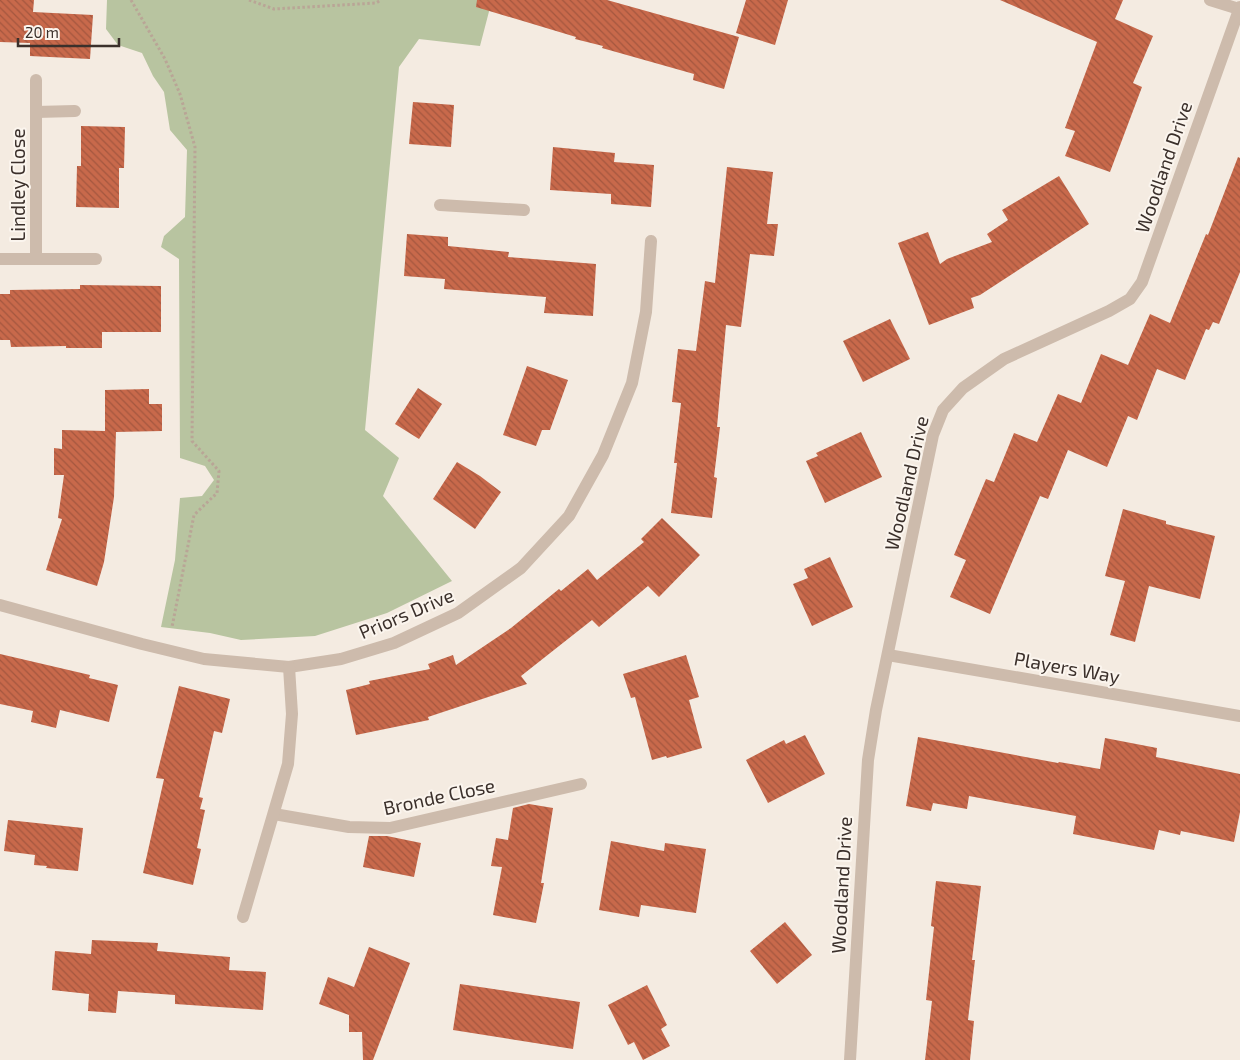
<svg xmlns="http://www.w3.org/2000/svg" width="1240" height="1060" font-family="'Exo 2',sans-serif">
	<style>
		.park { fill: #b8c4a0 }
		.building { fill: url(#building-back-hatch) }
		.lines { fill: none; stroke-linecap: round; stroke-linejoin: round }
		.path { stroke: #b9a596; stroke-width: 3; stroke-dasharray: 2.5 2.5; stroke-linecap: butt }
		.lane { stroke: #cdbbac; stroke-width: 12 }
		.street { stroke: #cdbbac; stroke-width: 12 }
		.labels { text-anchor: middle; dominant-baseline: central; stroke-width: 4; stroke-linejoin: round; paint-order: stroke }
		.street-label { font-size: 19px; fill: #3b302b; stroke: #fbf5ee }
	</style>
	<defs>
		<pattern id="building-back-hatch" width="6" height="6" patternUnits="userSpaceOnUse" patternTransform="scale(1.25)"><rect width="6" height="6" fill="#c8694b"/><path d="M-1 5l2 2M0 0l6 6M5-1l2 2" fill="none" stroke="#a4573f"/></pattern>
	</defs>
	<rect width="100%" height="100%" fill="#f4ebe1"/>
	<path class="park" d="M107,0H492L480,46L419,39L399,67L365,430L399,458L383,496L452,581L387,613L315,636L241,640L210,633L161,627L175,560L180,498L202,496L214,480L205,466L180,458L179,259L161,247L164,236L185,217L187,150L170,130L164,92L153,76L142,53L118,45L106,29Z"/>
	<g class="building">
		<path d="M0,0H34L33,12L93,15L90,59L30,56V43L0,42Z"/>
		<path d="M477,0H607L739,37L724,89L693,80L694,74L602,48L603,46L575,39L576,37L476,7Z"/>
		<path d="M746,0H788L775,45L736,33Z"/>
		<path d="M1000,0H1123L1115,19L1153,36L1133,83L1142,87L1110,172L1065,156L1075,131L1065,128L1097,42Z"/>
		<path d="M413,102L454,105L451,147L409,144Z"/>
		<path d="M81,126L125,127L124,168H119V208L76,207L77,166H81Z"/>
		<path d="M553,147L615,153L614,162L654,165L651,207L611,204V194L550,190Z"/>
		<path d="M1238,157L1240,158V272L1219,324L1213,322L1209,330L1206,329L1185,380L1157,369L1137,420L1128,416L1107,467L1068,450L1048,499L1040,496L990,614L950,597L966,560L954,555L986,479L994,482L1014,433L1037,442L1058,394L1081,403L1101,354L1128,365L1150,314L1170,323L1206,234L1208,235Z"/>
		<path d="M727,167L773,172L767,224H778L774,256L750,254L741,327L726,325L717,427H720L714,477L717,478L712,518L671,513L677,463H674L681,403L672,402L678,349L696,351L705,281L715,283Z"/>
		<path d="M1059,176L1089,224L980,295L971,298L974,308L929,325L898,243L928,232L940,264L947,259L992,242L987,234L1008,220L1002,210Z"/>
		<path d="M407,234L448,237V246L509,252L508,257L596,264L593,316L544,313L546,297L444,289L445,279L404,276Z"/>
		<path d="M80,285L161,286V332H102V348H66V346L11,347L10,340H0V294H10V290L80,289Z"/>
		<path d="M890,319L910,359L863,382L843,341Z"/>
		<path d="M527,366L568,380L550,430H542L536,446L503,435Z"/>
		<path d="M418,388L442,404L419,439L395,424Z"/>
		<path d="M149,389V404H162V431L116,432L114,497L104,562L97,586L46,570L62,519L58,518L64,475H54V448L62,449V430L105,431V390Z"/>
		<path d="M861,432L882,477L825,503L806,461L818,456L816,453Z"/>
		<path d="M457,462L480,476L501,492L475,529L433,499Z"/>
		<path d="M1123,509L1166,521V524L1215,536L1200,599L1149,586L1135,642L1110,635L1125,581L1105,576Z"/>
		<path d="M662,518L700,555L659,597L648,586L599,627L592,620L521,676L527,684L428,717L429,720L356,735L346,690L370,684L369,681L430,669L428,664L453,655L456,665L511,628L559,589L561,591L588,569L597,580L644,542L641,539Z"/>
		<path d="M830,557L853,607L812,626L793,584L808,578L804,569Z"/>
		<path d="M0,654L90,675L89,678L118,685L109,722L60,710L56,728L31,722L33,711L0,704Z"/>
		<path d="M686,655L699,697L689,700L702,748L667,758L666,756L652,760L635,697L631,698L623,674Z"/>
		<path d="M179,686L230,699L222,733L214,731L199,797L203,798L200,809L205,810L197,848L201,849L193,885L143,873L164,779L156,778Z"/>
		<path d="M805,735L825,774L768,803L746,760L784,740L786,744Z"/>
		<path d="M918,737L1058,763L1059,762L1100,769L1105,738L1157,748L1156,757L1240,774V812L1234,842L1181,831L1180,835L1159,830L1154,850L1073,834L1076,816L969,796L967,809L933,803L931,811L906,806Z"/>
		<path d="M529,804L553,808L541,883H544L536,923L493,915L502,867L491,866L496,838L508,840L513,808Z"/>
		<path d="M8,820L83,828L78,871L46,868L47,866L34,865L35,855L4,851Z"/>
		<path d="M369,836H387L421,843L414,877L363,867Z"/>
		<path d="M611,841L664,851L665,843L706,849L696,913L641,905L639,917L599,910Z"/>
		<path d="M936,881L981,886L972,960H975L968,1020L974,1021L970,1060H925L932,1001L926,1000L934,927L931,926Z"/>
		<path d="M785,922L812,955L777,984L750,951Z"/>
		<path d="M92,940L158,943L157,951L230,957L229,970L266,972L263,1010L175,1004V995L118,991L116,1013L88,1011L89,994L52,990L55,951L91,954Z"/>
		<path d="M369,947L410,963L373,1060H363L362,1032H349V1015L319,1004L328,977L354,987Z"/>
		<path d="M460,984L580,1002L573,1049L453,1030Z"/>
		<path d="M647,985L667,1025L661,1029L670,1046L643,1060L634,1042L628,1045L608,1005Z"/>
	</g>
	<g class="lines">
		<g class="path">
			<path d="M131,0L165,59L180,94L195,147L192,441L219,471L217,493L194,515L172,627"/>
			<path d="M249,0L274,9L376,3L381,0"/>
		</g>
		<path class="lane" d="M440,205L524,210"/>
		<g class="street">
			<path d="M1210,0L1239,9"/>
			<path d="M36,112L75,111"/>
			<path d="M0,259H96"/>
			<path d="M36,259V80"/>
			<path d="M0,605L142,644L204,659L289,667L341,659L394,643L458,613L521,568L569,516L603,455L632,383L646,312L651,241"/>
			<path d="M888,655L1240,716"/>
			<path d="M274,814L349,827L390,828L581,784"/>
			<path d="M243,917L288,764L292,714L289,667"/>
			<path d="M850,1060L868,760L876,710L933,435L943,410L963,388L1004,359L1109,311L1130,299L1142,282L1240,7"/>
		</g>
	</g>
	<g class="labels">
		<g class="street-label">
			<text transform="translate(1163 167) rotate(-71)">Woodland Drive</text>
			<text transform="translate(17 185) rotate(-90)">Lindley Close</text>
			<text transform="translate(906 483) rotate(-77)">Woodland Drive</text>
			<text transform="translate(406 613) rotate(-23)">Priors Drive</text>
			<text transform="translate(1067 667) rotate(10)">Players Way</text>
			<text transform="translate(439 796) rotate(-12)">Bronde Close</text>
			<text transform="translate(841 885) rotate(-87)">Woodland Drive</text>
		</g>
	</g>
	<path d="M18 38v8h101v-8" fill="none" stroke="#3b302b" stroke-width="2.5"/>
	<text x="25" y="38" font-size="15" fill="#3b302b" stroke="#fbf5ee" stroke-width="4" paint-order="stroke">20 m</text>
</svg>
